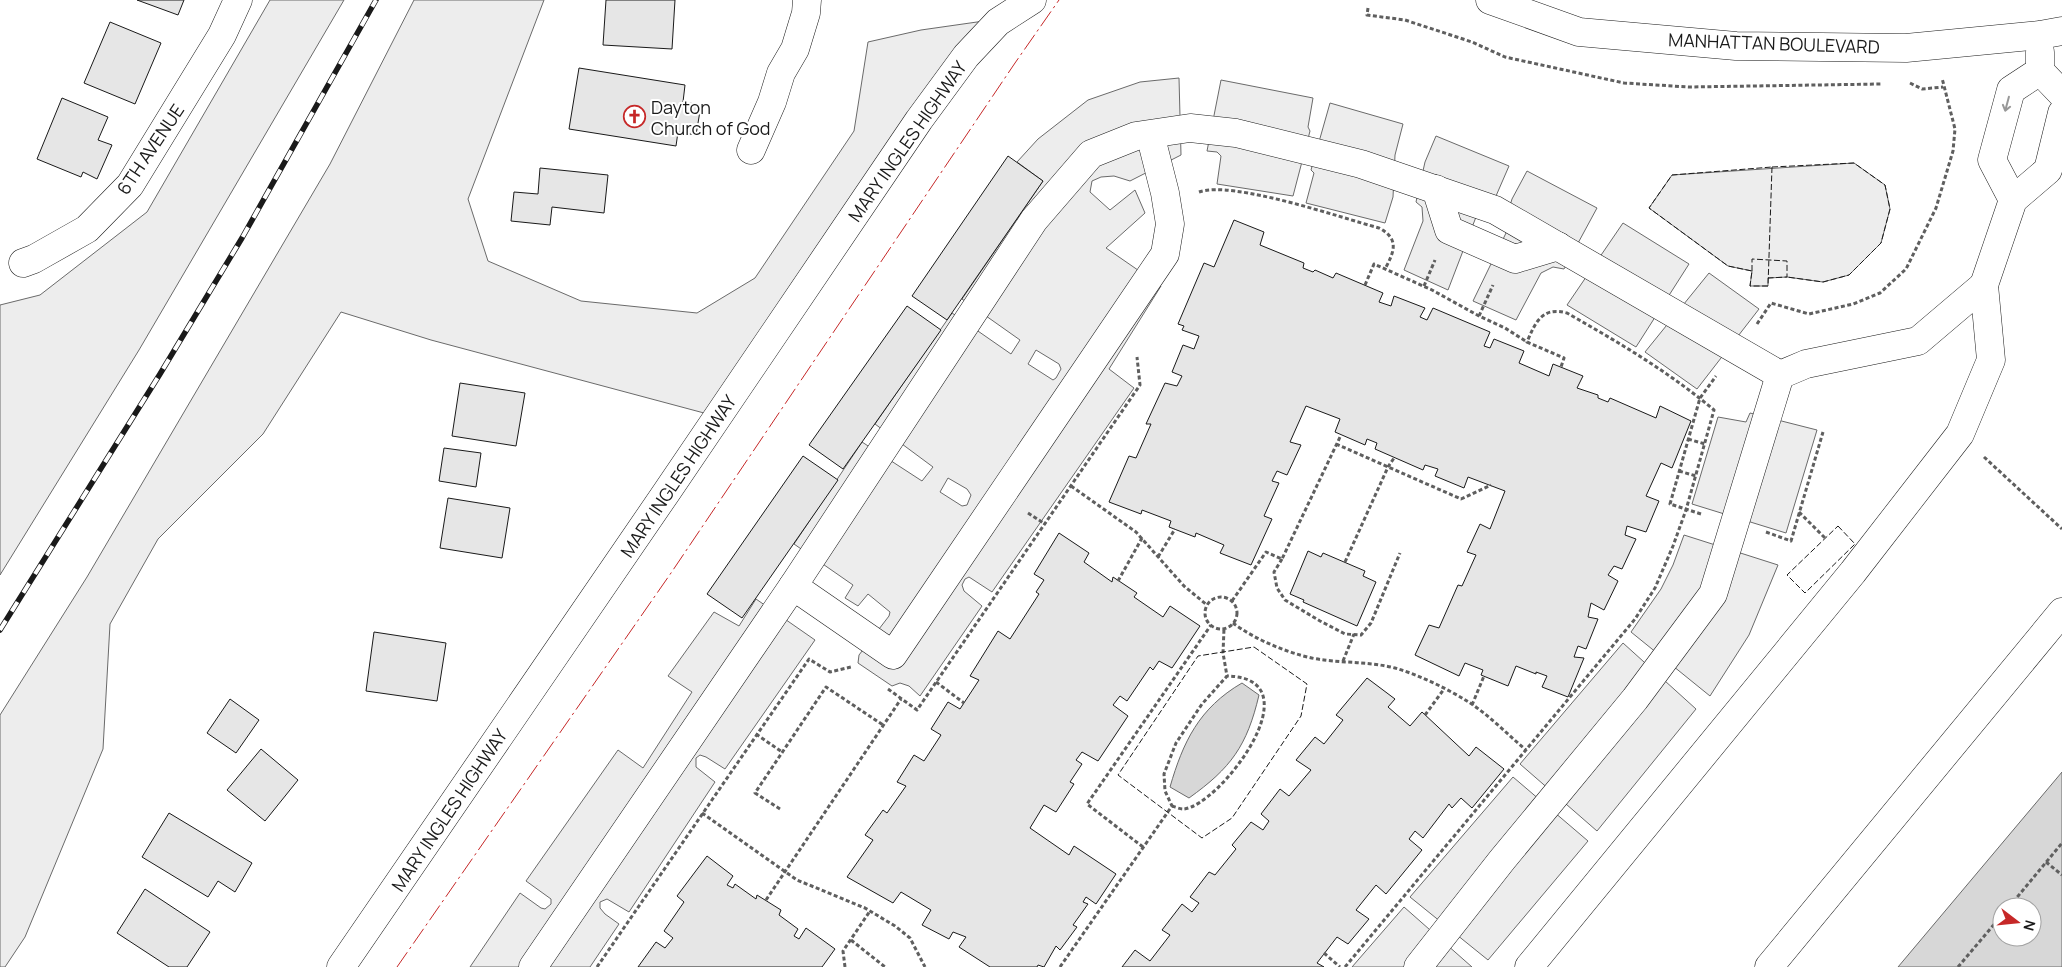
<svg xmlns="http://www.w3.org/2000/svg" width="2062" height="967" font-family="Manrope,sans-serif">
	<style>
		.built { fill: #ededed; stroke: #6a6a6a; fill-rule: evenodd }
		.water { fill: #d7d7d7; stroke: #6a6a6a; fill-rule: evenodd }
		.building { fill: #e6e6e6; stroke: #1a1a1a }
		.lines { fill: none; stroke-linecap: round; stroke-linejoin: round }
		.minor-casing { stroke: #1a1a1a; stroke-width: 29 }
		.path { stroke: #5f5f5f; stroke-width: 3; stroke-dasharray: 4 2.5; stroke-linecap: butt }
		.minor { stroke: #fff; stroke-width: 28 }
		.rail-casing { stroke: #1a1a1a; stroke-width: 5.5 }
		.rail { stroke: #fff; stroke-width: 4; stroke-dasharray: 11; stroke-linecap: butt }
		.fence { stroke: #1a1a1a; stroke-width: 1; stroke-dasharray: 6 2.5; stroke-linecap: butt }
		.power { stroke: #c62828; stroke-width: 1; stroke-dasharray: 18 4 2.5 4; stroke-linecap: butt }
		.oneway { stroke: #989898 }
		.labels { text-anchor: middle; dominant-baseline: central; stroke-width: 4; stroke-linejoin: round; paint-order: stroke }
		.street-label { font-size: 18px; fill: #1a1a1a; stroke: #fff }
		.poi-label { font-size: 18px; fill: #1a1a1a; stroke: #fff; text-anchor: start }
	</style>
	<rect width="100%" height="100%" fill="#fff"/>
	<g class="built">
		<path d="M270,0H344L139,350L0,575V305L40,295L147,212Z"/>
		<path d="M414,0H544L468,199L488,261L581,301L697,313L755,278L854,131L868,42L921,30L984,21L960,46L851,196L704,413L431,340L341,312L263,434L158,539L110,624L103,749L25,937L5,967H0V715L87,577L330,164Z"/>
		<path d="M1179,78L1181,155L1130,181L1114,176L1101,177L1092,181L1090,192L1110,210L1135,190L1145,213L1106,248L1161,286L1109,369L1134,388L992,592L969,577L965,579L962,585L964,591L982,606L920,696L909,686L900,683L892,686L858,663L859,655L889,616L890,612L868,594L858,606L845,598L853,585L794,544L862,442L922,481L933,467L875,424L952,313L1011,354L1020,340L962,299L1043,181L1017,162L1038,139L1088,100L1140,82ZM1036,350L1059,364L1061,369L1056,378L1053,380L1028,364ZM948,478L967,489L971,495L967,505L962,506L940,492Z"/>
		<path d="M1221,80L1313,98L1308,127L1310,131L1293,196L1217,184L1221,156L1217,152L1207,151Z"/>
		<path d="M1330,103L1403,124L1395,155L1393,197L1385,223L1306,203L1314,173L1311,170Z"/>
		<path d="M1436,136L1509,166L1486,219L1476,217L1448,290L1404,270L1423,221L1422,207L1416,202L1425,162Z"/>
		<path d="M1854,163L1885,185L1890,209L1881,243L1849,275L1823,282L1787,277L1768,278V286H1750L1752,271L1728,266L1649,208L1672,175Z"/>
		<path d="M1527,171L1597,208L1564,269L1553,267L1541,273L1516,320L1473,301L1506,233L1504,226L1512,199Z"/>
		<path d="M1623,223L1689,264L1636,347L1567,305Z"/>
		<path d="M1709,273L1759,309L1697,389L1645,352Z"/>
		<path d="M1750,413L1817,430L1786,533L1692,504L1718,417L1746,422Z"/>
		<path d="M1684,535L1778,565L1749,635L1710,696L1631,632L1661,589L1673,565Z"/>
		<path d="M756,599L815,640L725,769L706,757L700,755L696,758V767L715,782L629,912L607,899L600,902V908L605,914L619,924L590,967H470L520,893L541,908L545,909L551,904V899L526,881L618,750L643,768L692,692L668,676L714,612L739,626Z"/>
		<path d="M1623,643L1696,709L1597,831L1520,764Z"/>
		<path d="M1513,777L1588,841L1488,960L1410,897Z"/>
		<path d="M1404,907L1472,967H1352Z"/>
	</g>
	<g class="water">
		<path d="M1242,683L1259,695C1247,746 1231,768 1189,798L1170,787C1183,742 1199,708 1242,683Z"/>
		<path d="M2062,772V967H1898ZM2002,907H2032V937H2002Z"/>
	</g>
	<g class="building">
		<path d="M137,0H184L178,15Z"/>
		<path d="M606,0H675L672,49L603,45Z"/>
		<path d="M110,22L161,43L135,104L84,83Z"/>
		<path d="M579,68L685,85L683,102L701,105L696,135L678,132L676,146L569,129Z"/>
		<path d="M62,98L108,117L98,140L112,145L97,179L83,172L81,177L37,159Z"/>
		<path d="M1008,156L1043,181L947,320L912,296Z"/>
		<path d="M540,168L608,175L604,213L552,207L550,225L511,221L514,192L538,194Z"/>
		<path d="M1234,220L1264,232L1260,245L1304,263L1303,268L1313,272L1315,270L1333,278L1336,273L1383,293L1379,302L1391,306L1394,296L1425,308L1420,317L1427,320L1433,308L1490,332L1484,346L1490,348L1494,339L1524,351L1519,363L1549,376L1553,364L1583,376L1577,388L1598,395V398L1608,402L1610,398L1656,418L1660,406L1691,421L1672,468L1661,463L1646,496L1659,501L1646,532L1627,526L1625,535L1636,539L1622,569L1614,566L1608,575L1618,581L1604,610L1591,603L1588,617L1598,619L1586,649L1578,646L1574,657L1584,658L1568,697L1542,687L1547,676L1536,672V674L1516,666L1508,686L1481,675L1483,670L1465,663L1459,676L1415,655L1429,625L1439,628L1458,585L1462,586L1476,555L1467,552L1480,524L1490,529L1505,491L1468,477L1464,488L1435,476L1438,469L1425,465L1423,470L1375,449L1377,443L1367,439L1365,445L1335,432L1340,419L1306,406L1290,442L1301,445L1287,475L1277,471L1272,481L1279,483L1264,516L1272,519L1251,565L1220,553L1224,545L1196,533L1195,537L1169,527L1171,521L1142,510L1141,514L1109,502L1129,456L1136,458L1151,424H1146L1165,383L1177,386L1182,376L1172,372L1183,345L1194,349L1199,336L1182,330L1184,326L1178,324L1204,263L1214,267Z"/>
		<path d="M907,306L941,330L843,469L809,445Z"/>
		<path d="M460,383L525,393L516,446L452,436Z"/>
		<path d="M444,448L481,453L476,487L439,481Z"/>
		<path d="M803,456L838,480L742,618L707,594Z"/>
		<path d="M448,498L510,508L502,558L440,548Z"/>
		<path d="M1059,533L1089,553L1084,562L1112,582L1113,577L1137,593L1134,597L1163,617L1170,606L1200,626L1172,668L1159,661L1153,670L1150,667L1127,701L1120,696L1113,705L1128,716L1098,761L1082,752L1076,760L1082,764L1070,782L1074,784L1056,812L1044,805L1030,828L1069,855L1074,846L1116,874L1096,904L1086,897L1083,902L1088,904L1073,925L1077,927L1060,950L1056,946L1044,967L1038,965L1037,967H990L959,947L966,937L953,932L949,939L922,925L931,910L901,892L893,903L847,877L873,840L865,835L883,810L887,813L906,786L897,782L914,755L924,761L941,735L931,729L948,702L960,709L979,680L970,676L998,631L1010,639L1039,594L1036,592L1044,580L1034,574Z"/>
		<path d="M1308,551L1321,557L1323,553L1365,571L1363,576L1376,582L1357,626L1303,602L1304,600L1290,594Z"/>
		<path d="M374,632L446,643L437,701L366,691Z"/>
		<path d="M1367,678L1395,699L1388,707L1410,726L1422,712L1469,756L1476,747L1504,769L1472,808L1461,798L1452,808L1449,804L1423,838L1415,831L1409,839L1422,850L1386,894L1376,885L1356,910L1369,919L1348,944L1337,937L1317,963L1324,967H1122L1135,950L1150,961L1170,935L1162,930L1182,904L1192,912L1199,903L1190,897L1209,872L1215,875L1236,849L1232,845L1251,822L1263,830L1269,821L1261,814L1280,789L1289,796L1311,770L1296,760L1315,737L1324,744L1343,720L1336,715Z"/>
		<path d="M230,699L259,720L236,753L207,733Z"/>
		<path d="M261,749L298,780L265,821L227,790Z"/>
		<path d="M169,813L252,863L235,892L218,881L208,897L142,857Z"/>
		<path d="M707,856L733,876L727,885L733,888L735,884L756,899L757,895L781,910L779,915L798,929L794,936L799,939L806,928L835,949L822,967H638L656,942L665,948L673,938L664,931L684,902L677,896Z"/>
		<path d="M145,889L210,932L187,967H169L117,933Z"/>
	</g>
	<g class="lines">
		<defs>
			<g id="minor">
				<path d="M1490,0L1579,32L1736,46L1906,48L2040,35L2062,31"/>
				<path d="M2040,52V71L2062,94"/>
				<path d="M1150,134L1165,193L1170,224L1165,254L893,655L793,586L1034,220L1091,154L1136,136L1190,128L1236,133L1361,164L1495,210L1780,375"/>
				<path d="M751,150L772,102L781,73L795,49L806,13L807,0"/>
				<path d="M1436,189L1449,230L1515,259L1558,246"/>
				<path d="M2013,200L1992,160L2011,90L2040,71"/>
				<path d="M23,263L34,259L87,229L130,185L222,35L238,0"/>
				<path d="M1984,285L2013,200L2048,170L2062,113"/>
				<path d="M341,967L666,493L919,120L966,56L998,22L1032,0"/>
				<path d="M533,967L793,586"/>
				<path d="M1418,967L1502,860L1635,699L1713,594L1780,375L1806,364L1918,341L1984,285L1991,360L1960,434L1853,572L1529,967"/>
				<path d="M1769,967L2062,612"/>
			</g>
		</defs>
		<use href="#minor" class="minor-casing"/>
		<g class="path">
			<path d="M1368,8L1367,15L1405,20L1472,42L1505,57L1624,83L1688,87L1881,84"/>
			<path d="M1910,83L1922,89L1943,87"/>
			<path d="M1199,192C1232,180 1342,218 1379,228C1400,239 1394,252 1385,269"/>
			<path d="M1365,285L1374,264L1432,290L1479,316L1505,328L1527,342"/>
			<path d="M1424,286L1435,260"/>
			<path d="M1479,316L1493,285"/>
			<path d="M1757,324L1771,303L1809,314L1853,304L1880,293L1906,269L1936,208L1953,151L1955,129L1942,78"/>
			<path d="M1688,439L1705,444"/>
			<path d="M1336,444L1461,499L1491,485"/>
			<path d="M1984,457L2062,529"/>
			<path d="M1679,471L1696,476"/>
			<path d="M1071,486L1136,532L1184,586L1207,605"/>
			<path d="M1799,512L1825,538"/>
			<path d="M1028,513L1045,524"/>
			<path d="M1701,514L1670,504L1700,398L1716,376"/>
			<path d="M1766,532L1791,541L1823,432"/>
			<path d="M1158,557L1175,529"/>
			<path d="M1282,559L1274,572L1277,588L1285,600L1320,621L1345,634L1361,635L1371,623L1400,553"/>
			<path d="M1345,562L1388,467L1394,458"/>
			<path d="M1118,581L1142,538"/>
			<circle cx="1221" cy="613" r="16"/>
			<path d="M1232,601L1266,552L1282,559L1341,435"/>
			<path d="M1233,623C1255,640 1296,657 1324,660C1348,663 1371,662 1395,668C1419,675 1446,688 1467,701C1488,714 1507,734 1526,750"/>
			<path d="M1343,661L1354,634"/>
			<path d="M936,682L964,703"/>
			<path d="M888,689L917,710L1140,385L1137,357"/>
			<path d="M1472,705L1484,676"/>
			<path d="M1425,715L1444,689"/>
			<path d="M756,734L782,752"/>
			<path d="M1172,806C1175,807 1180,809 1183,809C1218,808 1318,678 1227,676"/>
			<path d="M780,809L755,793L826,687L883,725"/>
			<path d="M702,813L797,880L865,908L895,926L910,938L925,967"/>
			<path d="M1143,847L1087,804L1211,625"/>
			<path d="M2046,862L2062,875"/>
			<path d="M766,900L901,699"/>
			<path d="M2009,907L2062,843"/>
			<path d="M851,940L885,967"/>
			<path d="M1324,953L1340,967"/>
			<path d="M597,967L809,659L830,672L851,667"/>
			<path d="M845,967L843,951L870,911"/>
			<path d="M1060,967L1172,806L1165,791L1164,774L1176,743L1202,704L1227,676L1223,653L1224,629"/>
			<path d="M1345,967L1635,619L1655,588L1673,546L1686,510L1714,410C1669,372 1618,342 1567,313C1542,306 1535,323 1527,342L1564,358L1561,367"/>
			<path d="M1958,967L2002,915"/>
		</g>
		<use href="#minor" class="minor"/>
		<defs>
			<path id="rail" d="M0,630L160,374L242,238L376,0"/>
		</defs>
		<use href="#rail" class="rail-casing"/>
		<use href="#rail" class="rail"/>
		<g class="fence">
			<path d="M1772,167L1768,286H1750L1752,271L1728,266L1649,208L1672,175Z"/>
			<path d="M1772,167L1854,163L1885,185L1890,209L1881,243L1849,275L1823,282L1787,277"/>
			<path d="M1752,271V259L1787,261V277L1768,278"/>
			<path d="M1838,526L1855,544L1805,593L1787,575Z"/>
			<path d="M1254,647L1307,684L1301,716L1232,818L1202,838L1118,775L1198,656Z"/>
		</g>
		<path class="power" d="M397,967L671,573L1015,63L1059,0"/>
	</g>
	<defs><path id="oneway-shaft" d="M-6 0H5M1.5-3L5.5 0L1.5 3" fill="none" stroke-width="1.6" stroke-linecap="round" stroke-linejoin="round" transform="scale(1.25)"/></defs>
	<use class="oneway" href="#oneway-shaft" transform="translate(2007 104) rotate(105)"/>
	<defs>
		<symbol id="church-ring" viewBox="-11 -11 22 22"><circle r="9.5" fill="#fff" stroke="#c62828" stroke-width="1.5"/><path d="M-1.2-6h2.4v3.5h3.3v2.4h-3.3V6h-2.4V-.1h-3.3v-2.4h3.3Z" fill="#c62828"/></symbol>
	</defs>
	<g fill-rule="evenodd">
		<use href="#church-ring" x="622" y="104" width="25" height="25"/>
	</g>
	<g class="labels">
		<g class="street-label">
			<text transform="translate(1774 43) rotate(2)">MANHATTAN BOULEVARD</text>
			<text transform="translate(907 141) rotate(-55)">MARY INGLES HIGHWAY</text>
			<text transform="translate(150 149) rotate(-56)">6TH AVENUE</text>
			<text transform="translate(678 476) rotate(-56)">MARY INGLES HIGHWAY</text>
			<text transform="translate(449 810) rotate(-56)">MARY INGLES HIGHWAY</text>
		</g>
		<g class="poi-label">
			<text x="651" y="107">Dayton<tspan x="651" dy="21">Church of God</tspan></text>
		</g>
	</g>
	<g transform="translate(2017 922) rotate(106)"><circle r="24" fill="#ffffff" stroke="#a3a3a3"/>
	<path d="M0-4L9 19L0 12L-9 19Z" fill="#c62828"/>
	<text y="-8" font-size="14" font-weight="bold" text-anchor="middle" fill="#1a1a1a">N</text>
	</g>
</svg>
